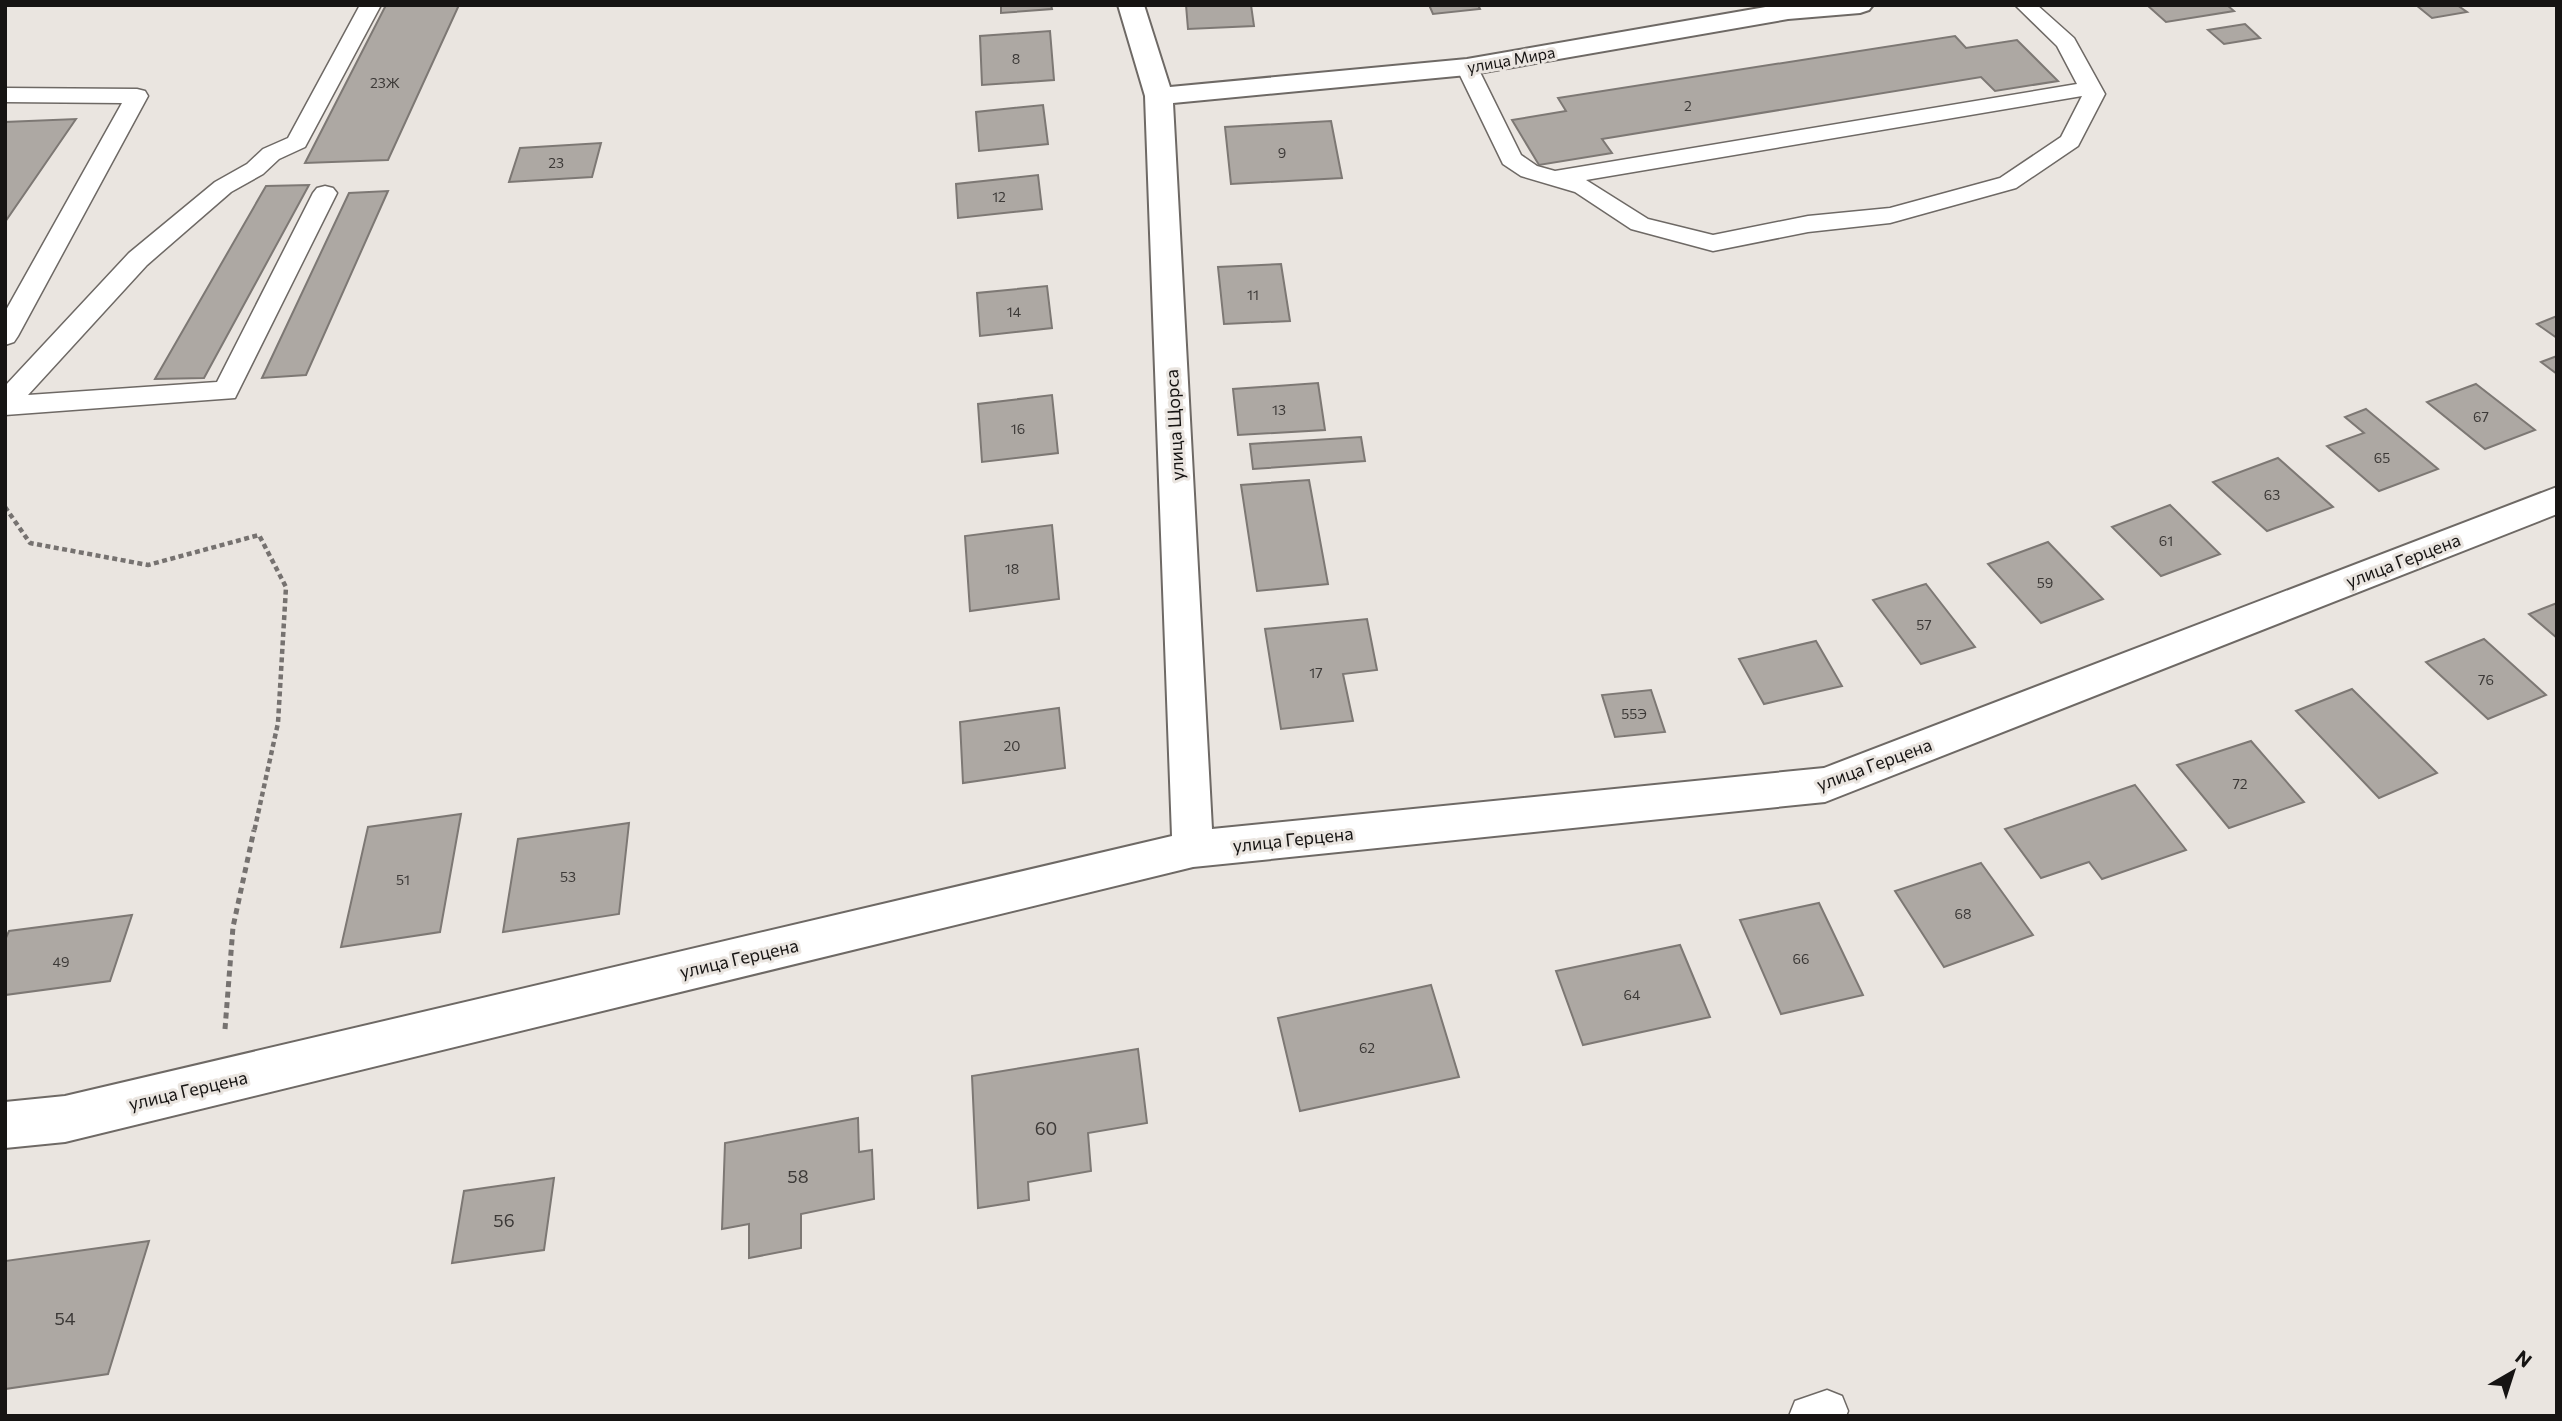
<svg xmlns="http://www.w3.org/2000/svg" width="2562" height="1421" font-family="Commissioner,sans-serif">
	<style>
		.building { fill: #ada8a3; stroke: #7d7874; stroke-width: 2 }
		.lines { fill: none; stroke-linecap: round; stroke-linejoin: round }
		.lane-casing { stroke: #6e6965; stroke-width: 3 }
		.street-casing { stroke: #6e6965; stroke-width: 4 }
		.path-far1 { stroke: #767270; stroke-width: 4.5; stroke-dasharray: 5 3.5; stroke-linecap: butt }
		.path { stroke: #767270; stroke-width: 5; stroke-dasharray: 6 4.5; stroke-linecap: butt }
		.lane { fill: #fff; fill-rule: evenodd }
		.street { fill: #fff; fill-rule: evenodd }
		.labels { text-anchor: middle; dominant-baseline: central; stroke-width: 6; stroke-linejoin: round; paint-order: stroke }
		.number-label { font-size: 14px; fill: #3c3937 }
		.far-street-label { font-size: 16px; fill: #161413; stroke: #eae5e0 }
		.street-label { font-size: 18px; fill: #161413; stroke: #eae5e0 }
		.near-number-label { font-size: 18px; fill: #3c3937 }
	</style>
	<rect width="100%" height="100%" fill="#eae5e0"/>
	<g class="building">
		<path d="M386,5H459L388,160L305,163Z"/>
		<path d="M1001,5H1051L1052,9L1001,13Z"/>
		<path d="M1186,5H1251L1254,26L1188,29Z"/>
		<path d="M1429,5H1478L1480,9L1433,14Z"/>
		<path d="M2147,5H2227L2234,11L2166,22Z"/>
		<path d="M2416,5H2457L2467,12L2432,18Z"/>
		<path d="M2245,24L2260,38L2224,44L2208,30Z"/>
		<path d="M1050,31L1054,80L982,85L980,36Z"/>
		<path d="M1955,36L1966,48L2017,40L2058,81L1995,91L1981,77L1602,139L1612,153L1539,165L1512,120L1566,111L1558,98Z"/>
		<path d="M1043,105L1048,144L979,151L976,112Z"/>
		<path d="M76,119L5,222V122Z"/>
		<path d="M1331,121L1342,178L1231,184L1225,127Z"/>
		<path d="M601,143L592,177L509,182L520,148Z"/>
		<path d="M1038,175L1042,209L958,218L956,184Z"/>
		<path d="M309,185L204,378L155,379L266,186Z"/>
		<path d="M388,191L306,375L262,378L349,193Z"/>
		<path d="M1281,264L1290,321L1224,324L1218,267Z"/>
		<path d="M1047,286L1052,328L980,336L977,293Z"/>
		<path d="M2557,316V338L2537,324Z"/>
		<path d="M2557,356V374L2541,362Z"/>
		<path d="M1318,383L1325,430L1238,435L1233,389Z"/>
		<path d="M2476,384L2535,430L2485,449L2427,402Z"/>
		<path d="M1052,395L1058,453L982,462L978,404Z"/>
		<path d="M2366,409L2438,469L2379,491L2327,446L2364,433L2345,417Z"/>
		<path d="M1361,437L1365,461L1253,469L1250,444Z"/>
		<path d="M2278,458L2333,507L2267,531L2213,482Z"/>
		<path d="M1309,480L1328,584L1257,591L1241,485Z"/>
		<path d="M2170,505L2220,554L2161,576L2112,527Z"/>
		<path d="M1052,525L1059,599L970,611L965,536Z"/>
		<path d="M2048,542L2103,599L2041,623L1988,564Z"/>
		<path d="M1926,584L1975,647L1921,664L1873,600Z"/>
		<path d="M2557,603V638L2529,614Z"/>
		<path d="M1367,619L1377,670L1343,674L1353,721L1281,729L1265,629Z"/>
		<path d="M2484,639L2546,695L2488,719L2426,662Z"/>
		<path d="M1816,641L1842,686L1764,704L1739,659Z"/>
		<path d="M2352,689L2437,773L2379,798L2296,711Z"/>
		<path d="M1651,690L1665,732L1615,737L1602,695Z"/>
		<path d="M1059,708L1065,768L963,783L960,722Z"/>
		<path d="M2251,741L2304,802L2229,828L2177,765Z"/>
		<path d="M2135,785L2186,850L2102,879L2089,862L2041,878L2005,829Z"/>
		<path d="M461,814L440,932L341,947L368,827Z"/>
		<path d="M629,823L619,914L503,932L518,839Z"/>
		<path d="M1981,863L2033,935L1944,967L1895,891Z"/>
		<path d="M1819,903L1863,995L1781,1014L1740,920Z"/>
		<path d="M132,915L110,981L5,995V940L9,931Z"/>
		<path d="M1680,945L1710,1017L1583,1045L1556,971Z"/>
		<path d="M1431,985L1459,1077L1300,1111L1278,1018Z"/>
		<path d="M1138,1049L1147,1123L1088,1133L1091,1171L1028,1182L1029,1200L978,1208L972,1076Z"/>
		<path d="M858,1118L859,1152L872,1150L874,1199L801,1214V1248L749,1258V1224L722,1229L725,1143Z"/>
		<path d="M554,1178L544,1250L452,1263L464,1191Z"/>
		<path d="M149,1241L108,1374L5,1389V1261Z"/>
	</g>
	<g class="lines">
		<defs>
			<g id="lane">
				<path d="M360,5H381L305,147L279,159L263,174L231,192L147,265L28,395L217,382L313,193L317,188L325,186L333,188L337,193L235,398L5,415V386L129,253L215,182L247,164L263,149L288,138Z"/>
				<path d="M2015,5H2037L2074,38L2105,94L2078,146L2016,188L1890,223L1808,232L1713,251L1631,229L1575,192L1521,176L1503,164L1456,67L1459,62H1475L1521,155L1537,166L1555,171L2077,84L2057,46ZM2082,96L2061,137L2000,178L1890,208L1808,216L1713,235L1648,219L1586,180Z"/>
				<path d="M5,88L137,89L145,91L148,96L18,336L14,342L5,345V312L122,103L5,102Z"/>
				<path d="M1827,1390L1842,1396L1848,1411L1846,1416H1789L1795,1401Z"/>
			</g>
			<path id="street" d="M1118,5H1144L1170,87L1467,59L1777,5H1873L1869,10L1860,13L1788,19L1467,75L1173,103L1212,829L1824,768L2557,487V514L1825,802L1193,867L65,1142L5,1148V1102L65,1096L1172,836L1145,96Z"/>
		</defs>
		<use href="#lane" class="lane-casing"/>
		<use href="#street" class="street-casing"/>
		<path class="path-far1" d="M5,507L30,543L148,565L259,535L286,587L278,723L254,832"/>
		<path class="path" d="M225,1029L233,927L254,830"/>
		<use href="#lane" class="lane"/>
		<use href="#street" class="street"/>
	</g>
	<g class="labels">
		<g class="number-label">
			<text x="1016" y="58">8</text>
			<text x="385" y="82">23Ж</text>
			<text x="1688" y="105">2</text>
			<text x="1282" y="152">9</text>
			<text x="556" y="162">23</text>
			<text x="999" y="196">12</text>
			<text x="1253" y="294">11</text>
			<text x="1014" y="311">14</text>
			<text x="1279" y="409">13</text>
			<text x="2481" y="416">67</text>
			<text x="1018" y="428">16</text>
			<text x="2382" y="457">65</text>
			<text x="2272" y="494">63</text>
			<text x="2166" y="540">61</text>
			<text x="1012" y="568">18</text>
			<text x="2045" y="582">59</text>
			<text x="1924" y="624">57</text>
			<text x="1316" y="672">17</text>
			<text x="2486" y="679">76</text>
			<text x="1634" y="713">55Э</text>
			<text x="1012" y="745">20</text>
			<text x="2240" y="783">72</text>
			<text x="568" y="876">53</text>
			<text x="403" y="879">51</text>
			<text x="1963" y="913">68</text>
			<text x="1801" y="958">66</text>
			<text x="61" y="961">49</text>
			<text x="1632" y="994">64</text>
			<text x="1367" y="1047">62</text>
		</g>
		<g class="far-street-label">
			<text transform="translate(1511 59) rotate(-10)">улица Мира</text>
		</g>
		<g class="street-label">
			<text transform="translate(1174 425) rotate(-93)">улица Щорса</text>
			<text transform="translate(2403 560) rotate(-21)">улица Герцена</text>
			<text transform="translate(1874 764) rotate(-20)">улица Герцена</text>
			<text transform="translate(1293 839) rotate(-6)">улица Герцена</text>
			<text transform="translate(739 958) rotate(-13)">улица Герцена</text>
			<text transform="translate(188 1090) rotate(-13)">улица Герцена</text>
		</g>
		<g class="near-number-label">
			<text x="1046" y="1128">60</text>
			<text x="798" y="1176">58</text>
			<text x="504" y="1220">56</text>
			<text x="65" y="1318">54</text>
		</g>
	</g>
	<rect width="2562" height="1421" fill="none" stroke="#161413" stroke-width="14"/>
	<g transform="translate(2513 1372) rotate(39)" stroke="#eae5e0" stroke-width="5" paint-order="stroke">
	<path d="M0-5L12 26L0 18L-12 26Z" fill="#161413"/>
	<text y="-10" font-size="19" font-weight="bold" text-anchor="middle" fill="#161413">N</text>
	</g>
</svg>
